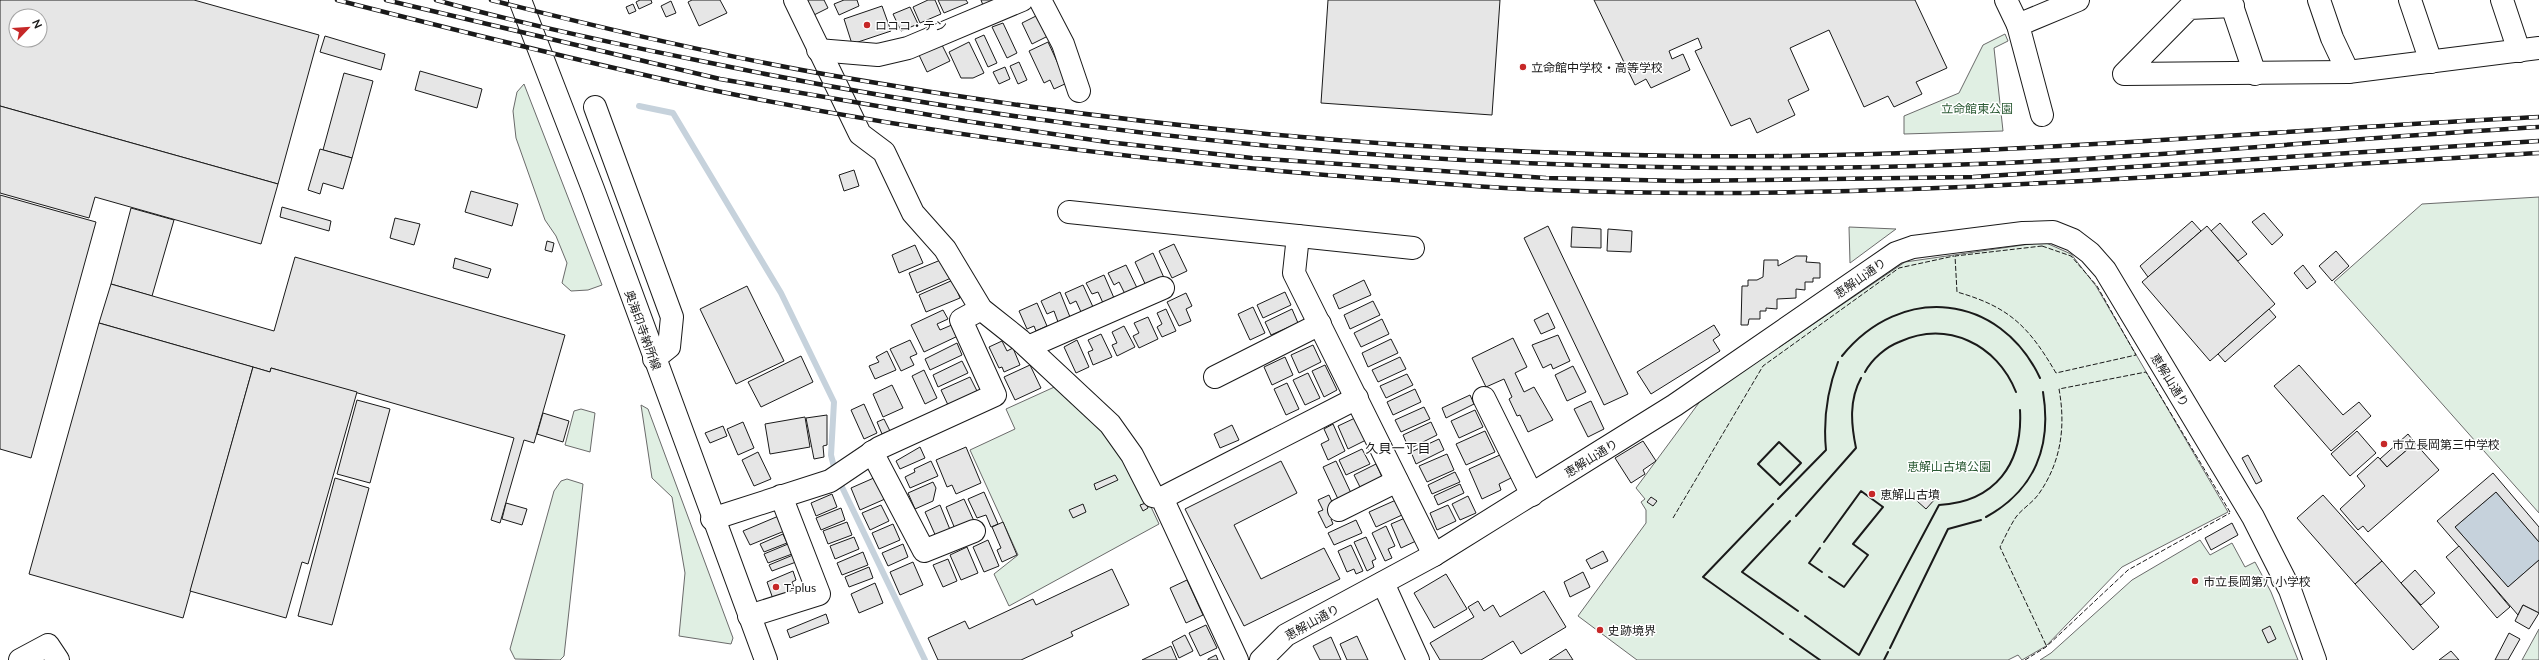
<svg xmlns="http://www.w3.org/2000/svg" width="2539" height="660" font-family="Lato,'Noto Sans JP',sans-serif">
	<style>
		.green { fill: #e0efe3; stroke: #6a6a6a }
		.water { fill: #c6d2dc; stroke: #6a6a6a }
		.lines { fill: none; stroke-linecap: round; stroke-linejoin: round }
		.stream { stroke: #c6d2dc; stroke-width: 6 }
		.building { fill: #e6e6e6; stroke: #1a1a1a; fill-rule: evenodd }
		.minor-casing { stroke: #1a1a1a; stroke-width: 24 }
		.major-casing { stroke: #1a1a1a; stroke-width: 24 }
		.minor { stroke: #fff; stroke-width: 22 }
		.major { stroke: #fff; stroke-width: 22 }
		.rail-casing { stroke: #1a1a1a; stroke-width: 4.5 }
		.rail { stroke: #fff; stroke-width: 3; stroke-dasharray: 9; stroke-linecap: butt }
		.fence { stroke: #1a1a1a; stroke-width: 1; stroke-dasharray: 5 2; stroke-linecap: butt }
		.wall { stroke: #1a1a1a; stroke-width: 2 }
		.poi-dot { fill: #c62828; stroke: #fff; stroke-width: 1.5 }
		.labels { text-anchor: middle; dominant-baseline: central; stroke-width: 3; stroke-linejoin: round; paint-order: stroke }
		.poi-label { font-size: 12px; fill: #1a1a1a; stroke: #fff; text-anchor: start }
		.park-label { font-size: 12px; fill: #2b5a34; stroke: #fff }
		.street-label { font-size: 12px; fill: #1a1a1a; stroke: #fff }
		.neighbourhood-label { font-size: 13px; fill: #1a1a1a; stroke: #fff }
	</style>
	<rect width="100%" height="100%" fill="#fff"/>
	<g class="green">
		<path d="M2005,34L2008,41L1994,48L2003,131L1904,134V116L1959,93L1983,45Z"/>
		<path d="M524,84L602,285L588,290L571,291L562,283L567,263L556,236L545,220L516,138L513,111L517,92Z"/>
		<path d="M2539,197V513L2334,282L2422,204Z"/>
		<path d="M1849,227L1896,229L1850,263Z"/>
		<path d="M2044,242L2071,254L2096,286L2228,512L2122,567L2046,646L2022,660L2018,655L2008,660H1637L1578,616L1646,523V510L1641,502L1645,499L1636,488L1701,400L1905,262Z"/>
		<path d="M1061,384L1129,460L1159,524L1009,606L994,574L1018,555L970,450L1015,429L1006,409Z"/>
		<path d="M641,405L648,409L733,638L731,644L679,636L685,573L672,497L652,478Z"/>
		<path d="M581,409L595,413L590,452L565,445L574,411Z"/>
		<path d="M567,479L583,484L564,656L560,660L515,659L510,649L554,491L561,481Z"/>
		<path d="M2200,540L2210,555L2232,543L2245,567L2255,562L2271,592L2298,660H2040L2051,653L2132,580Z"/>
		<path d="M2539,629V660H2522Z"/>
	</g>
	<path class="water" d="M2496,492L2539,542V560L2508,587L2455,527Z"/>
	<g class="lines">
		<g class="stream">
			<path d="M639,106L673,113L781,293L834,402L831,455L834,467"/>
			<path d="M841,485L925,660"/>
		</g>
	</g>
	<g class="building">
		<path d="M0,0H194L319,35L278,184L0,106ZM16,16H40V40H16Z"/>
		<path d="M640,0H651L652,3L639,9L636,2Z"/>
		<path d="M692,0H720L727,13L699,26L688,2Z"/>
		<path d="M805,0H824L828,8L812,16Z"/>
		<path d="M844,0H857L859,6L839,15L834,4Z"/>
		<path d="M928,0H935L941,14L920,23L913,7Z"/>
		<path d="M938,0H966L968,3L944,13Z"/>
		<path d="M981,0H1001L984,8Z"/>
		<path d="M1328,0H1500L1492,115L1321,103Z"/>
		<path d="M1594,0H1915L1947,68L1916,82L1922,94L1894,107L1888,96L1864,107L1829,30L1790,48L1809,90L1788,100L1795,115L1757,133L1750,118L1731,126L1695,51L1702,48L1698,38L1669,51L1672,59L1683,54L1690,70L1651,88L1646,79L1635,85Z"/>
		<path d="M671,1L676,13L666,17L661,6Z"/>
		<path d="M633,4L636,11L629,14L626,7Z"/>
		<path d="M882,6L891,31L852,44L844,19Z"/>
		<path d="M910,7L918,24L901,31L893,14Z"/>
		<path d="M1038,15L1048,36L1032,44L1022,23Z"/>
		<path d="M1003,23L1017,53L1007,58L992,27Z"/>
		<path d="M984,35L997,63L988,67L975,39Z"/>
		<path d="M325,36L385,54L381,70L320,52Z"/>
		<path d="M969,42L984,73L973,78H961L949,52Z"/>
		<path d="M1048,42L1067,83L1054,89L1050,80L1044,83L1029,51Z"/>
		<path d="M942,45L950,61L927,72L919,55Z"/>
		<path d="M1019,62L1027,80L1018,84L1010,66Z"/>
		<path d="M1005,67L1010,79L999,84L993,72Z"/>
		<path d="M420,71L482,89L477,108L415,90Z"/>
		<path d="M344,73L373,81L352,158L323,150Z"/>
		<path d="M0,106L278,184L261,244L95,197L89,218L0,193Z"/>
		<path d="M320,149L352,158L343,189L323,183L320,194L308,190Z"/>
		<path d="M854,170L859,186L844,191L839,175Z"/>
		<path d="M471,191L518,204L512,226L465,212Z"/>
		<path d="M0,195L96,222L31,458L0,449Z"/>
		<path d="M282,207L331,221L329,231L280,217Z"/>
		<path d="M131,208L174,220L152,296L111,284Z"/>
		<path d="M2264,213L2283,235L2272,245L2252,222Z"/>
		<path d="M395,218L420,224L414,245L390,238Z"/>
		<path d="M2192,221L2201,231L2148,277L2140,266Z"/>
		<path d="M2220,223L2247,254L2238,261L2211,231Z"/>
		<path d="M1548,226L1628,394L1604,405L1524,238Z"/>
		<path d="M2207,226L2275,304L2210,361L2142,282Z"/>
		<path d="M1572,227L1601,229V248L1571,247Z"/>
		<path d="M1608,229L1632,231L1631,252L1607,251Z"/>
		<path d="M547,241L554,243L552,252L545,250Z"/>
		<path d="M1174,244L1187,271L1172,278L1159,251Z"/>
		<path d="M915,245L923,263L899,273L892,255Z"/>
		<path d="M2336,251L2349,266L2332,281L2319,266Z"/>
		<path d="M1153,253L1165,280L1147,288L1135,262Z"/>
		<path d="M1796,256H1807L1806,262L1820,263V278H1813V282H1805V290L1796,289V298L1777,299V309L1766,308V311H1760V319H1749L1748,325H1741L1742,286H1748V280H1757L1763,277L1764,260H1778V266Z"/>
		<path d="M295,257L565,335L534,443L524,440L500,523L491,520L514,438L271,368L270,372L99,323L111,284L274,331Z"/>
		<path d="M455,258L491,269L488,278L453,268Z"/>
		<path d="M943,259L951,278L917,293L909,273Z"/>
		<path d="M1126,265L1138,290L1126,296L1119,282L1114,285L1108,273Z"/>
		<path d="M2303,265L2316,282L2307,289L2294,273Z"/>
		<path d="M1104,275L1114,298L1103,303L1098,292L1092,294L1086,283Z"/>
		<path d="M953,280L960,298L926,312L919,295Z"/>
		<path d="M1364,280L1371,295L1339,309L1333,295Z"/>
		<path d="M1083,285L1093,307L1081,312L1076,301L1070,304L1065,293Z"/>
		<path d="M747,286L784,361L736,384L700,309Z"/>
		<path d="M1060,292L1070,317L1058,322L1054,311L1047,314L1041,301Z"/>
		<path d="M1285,292L1291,305L1263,318L1257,305Z"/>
		<path d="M1186,293L1192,306L1186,309L1191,321L1179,326L1167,302Z"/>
		<path d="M1373,301L1380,315L1350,329L1344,315Z"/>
		<path d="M1037,303L1047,326L1036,331L1034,326L1027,329L1019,311Z"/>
		<path d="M1253,307L1265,333L1250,340L1238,314Z"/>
		<path d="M1166,309L1176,331L1162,337L1157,327L1162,324L1157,313Z"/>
		<path d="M1292,309L1298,323L1271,335L1265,322Z"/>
		<path d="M2269,309L2276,317L2225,362L2218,354Z"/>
		<path d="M943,310L948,319L937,324L940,330L954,324L960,335L924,352L911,325Z"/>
		<path d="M1548,313L1555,328L1541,334L1534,320Z"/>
		<path d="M1148,317L1158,339L1139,348L1133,336L1139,333L1134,323Z"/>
		<path d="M1382,319L1389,334L1361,347L1354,333Z"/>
		<path d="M99,323L253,367L183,618L29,574Z"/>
		<path d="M1714,325L1720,335L1713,340L1720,351L1651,394L1637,372Z"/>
		<path d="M1124,326L1135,347L1117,356L1112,345L1117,343L1112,332Z"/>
		<path d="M1101,334L1112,357L1093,365L1088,352L1093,350L1088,340Z"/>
		<path d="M1558,335L1570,361L1553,369L1551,364L1543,368L1532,345Z"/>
		<path d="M1513,338L1527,367L1515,373L1524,392L1534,387L1553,420L1528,432L1520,415L1517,416L1509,399L1512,397L1504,379L1486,387L1472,358Z"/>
		<path d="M1391,339L1398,353L1368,367L1362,353Z"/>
		<path d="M910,340L917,354L910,357L914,365L901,371L890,349Z"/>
		<path d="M1077,340L1089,367L1076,373L1064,347Z"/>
		<path d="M1002,341L1007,351L1013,348L1020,365L1004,372L1002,367L999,368L989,347Z"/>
		<path d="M957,343L962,355L930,370L925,359Z"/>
		<path d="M1313,345L1321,362L1299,373L1291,355Z"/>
		<path d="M887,351L896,370L875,379L869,366L879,362L876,357Z"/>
		<path d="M801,356L813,382L761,407L748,382Z"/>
		<path d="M1285,357L1293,375L1272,385L1264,367Z"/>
		<path d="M1400,357L1406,369L1378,382L1372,370Z"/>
		<path d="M962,361L968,373L938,387L933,375Z"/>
		<path d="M1030,365L1041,388L1015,400L1004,377Z"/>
		<path d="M1325,365L1337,390L1324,397L1312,371Z"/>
		<path d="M2299,365L2343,415L2359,402L2371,416L2331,451L2274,386Z"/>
		<path d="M1573,366L1586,392L1567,401L1555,375Z"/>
		<path d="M253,367L270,372L271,368L357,392L308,564L302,562L286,618L190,591Z"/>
		<path d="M924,370L937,398L925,404L912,376Z"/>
		<path d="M1308,373L1320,398L1305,405L1293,380Z"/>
		<path d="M1407,374L1413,385L1386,398L1380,386Z"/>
		<path d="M970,377L977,391L948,405L941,390Z"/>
		<path d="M1287,383L1299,409L1286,415L1274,389Z"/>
		<path d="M892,385L903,408L883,417L873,394Z"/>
		<path d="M1415,389L1421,402L1393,415L1387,402Z"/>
		<path d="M1470,395L1474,404L1446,418L1442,408Z"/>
		<path d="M357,400L390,409L370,483L337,474Z"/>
		<path d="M1591,401L1604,429L1588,437L1574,409Z"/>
		<path d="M864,404L877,433L864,439L851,410Z"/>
		<path d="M1424,407L1430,419L1401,432L1395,420Z"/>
		<path d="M1475,410L1483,427L1459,438L1451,421Z"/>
		<path d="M543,413L569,421L563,442L537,434Z"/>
		<path d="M827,415V445L823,446L824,457L814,459L806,418Z"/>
		<path d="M805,417L810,447L770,454L765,424Z"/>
		<path d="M1355,418L1366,440L1348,449L1338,426Z"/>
		<path d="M884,419L890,431L882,434L877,422Z"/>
		<path d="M743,422L754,448L738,455L727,429Z"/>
		<path d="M1431,422L1437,435L1409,449L1403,435Z"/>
		<path d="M1333,424L1345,451L1328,460L1321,444L1329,440L1324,429Z"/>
		<path d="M1232,425L1239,440L1220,448L1214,434Z"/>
		<path d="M723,426L727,436L710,443L705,433Z"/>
		<path d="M1485,431L1495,452L1466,465L1456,444Z"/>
		<path d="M2357,431L2376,453L2350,476L2331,454Z"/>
		<path d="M2408,434L2415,443L2387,467L2380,459Z"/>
		<path d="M1439,439L1444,450L1416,464L1411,452Z"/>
		<path d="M1643,441L1656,461L1643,470L1645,474L1631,483L1615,458Z"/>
		<path d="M2415,443L2439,470L2368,532L2363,526L2358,530L2340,509L2365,486L2357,476L2378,457L2387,467Z"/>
		<path d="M920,447L925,458L900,469L896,461Z"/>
		<path d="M966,447L981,483L956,494L952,485L947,487L936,460Z"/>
		<path d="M1362,449L1370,464L1346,475L1339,460Z"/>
		<path d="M758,452L771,479L754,486L742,460Z"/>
		<path d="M1447,454L1454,470L1427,482L1419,466Z"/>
		<path d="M1502,454L1513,477L1499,484L1501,490L1482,499L1469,469Z"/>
		<path d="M2248,455L2262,481L2256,484L2242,458Z"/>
		<path d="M931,461L938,476L910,488L905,477L915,472L914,469Z"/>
		<path d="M1281,461L1297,493L1234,525L1261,579L1324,548L1340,579L1244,626L1185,509Z"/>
		<path d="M1336,461L1351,493L1338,499L1323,467Z"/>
		<path d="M1376,464L1382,477L1360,487L1354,475Z"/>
		<path d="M1455,472L1460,482L1432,494L1428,485Z"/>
		<path d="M2493,473L2539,527V542L2496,492L2455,527L2508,587L2539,560V613L2523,605L2518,615L2437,521Z"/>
		<path d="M1115,475L1118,480L1096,490L1094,484Z"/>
		<path d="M876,477L885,499L860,510L851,488Z"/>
		<path d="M335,478L369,488L332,625L298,616Z"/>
		<path d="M933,482L936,488L933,501L915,509L908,493Z"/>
		<path d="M1460,484L1464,493L1438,505L1434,496Z"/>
		<path d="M1925,491L1935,499L1926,509L1917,501Z"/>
		<path d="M984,492L998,524L991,527L986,515L977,518L968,499Z"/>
		<path d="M832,494L837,507L816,516L811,503Z"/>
		<path d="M1329,495L1338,516L1331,519L1333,524L1326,528L1318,512L1323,510L1318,500Z"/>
		<path d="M2323,495L2382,561L2355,584L2297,518Z"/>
		<path d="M1468,496L1476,513L1460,520L1452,504Z"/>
		<path d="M1651,497L1657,501L1653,506L1647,502Z"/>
		<path d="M964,499L974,521L955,529L946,507Z"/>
		<path d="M1396,500L1402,515L1376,527L1369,512Z"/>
		<path d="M506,503L527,509L522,525L502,519Z"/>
		<path d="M1146,503L1148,508L1143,511L1140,505Z"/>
		<path d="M1083,504L1086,512L1073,518L1069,510Z"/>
		<path d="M881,505L889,521L870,530L862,513Z"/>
		<path d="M940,505L951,532L937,539L925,512Z"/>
		<path d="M1448,505L1456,521L1437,530L1430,513Z"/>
		<path d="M841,508L845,520L821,530L816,518Z"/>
		<path d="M781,515L787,530L750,545L743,531Z"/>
		<path d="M1405,518L1416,541L1401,548L1391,524Z"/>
		<path d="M1356,520L1362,533L1334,545L1328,533Z"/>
		<path d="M847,522L852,535L828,544L823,531Z"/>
		<path d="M1003,522L1017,555L1002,562L997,550L1001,548L992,527Z"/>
		<path d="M2232,523L2238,535L2211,550L2205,538Z"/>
		<path d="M893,524L900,540L879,549L872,533Z"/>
		<path d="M1386,526L1395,546L1388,549L1392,558L1385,561L1372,533Z"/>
		<path d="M783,534L787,543L764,552L760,544Z"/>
		<path d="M854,537L859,549L835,559L830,546Z"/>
		<path d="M1366,537L1376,559L1372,561L1374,567L1367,571L1354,542Z"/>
		<path d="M988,540L999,566L984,572L973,547Z"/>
		<path d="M788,544L792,554L768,563L764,554Z"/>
		<path d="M903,544L908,557L888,566L882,553Z"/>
		<path d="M1351,545L1363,571L1356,574L1354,569L1347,572L1338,551Z"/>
		<path d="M2459,546L2510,607L2497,618L2446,557Z"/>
		<path d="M967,547L978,573L961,580L950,555Z"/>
		<path d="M1603,551L1608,561L1591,569L1586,560Z"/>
		<path d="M863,552L868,565L842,575L837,563Z"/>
		<path d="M793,555L796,562L772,571L769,565Z"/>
		<path d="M948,559L957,581L943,587L933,565Z"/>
		<path d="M2382,561L2439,627L2413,650L2355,584Z"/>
		<path d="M913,562L923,585L900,595L890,572Z"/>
		<path d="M869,567L873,578L849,587L845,577Z"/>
		<path d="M1112,569L1129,605L1071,632L1073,636L1021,660H938L928,638L965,621L969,629L1033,599L1036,605Z"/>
		<path d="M2415,570L2435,593L2421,605L2401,583Z"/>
		<path d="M793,571L796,580L792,582L795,590L773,599L767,582Z"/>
		<path d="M1583,572L1590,587L1570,597L1564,582Z"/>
		<path d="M1446,574L1467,609L1434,628L1414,593Z"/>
		<path d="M1187,580L1203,615L1186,623L1170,588Z"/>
		<path d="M875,583L883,603L859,613L851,594Z"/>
		<path d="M1544,591L1566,627L1521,654L1513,641L1481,660H1440L1430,643L1474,617L1468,607L1478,601L1484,611L1493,605L1500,617Z"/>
		<path d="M2523,605L2539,613L2529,629L2515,621Z"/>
		<path d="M826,614L829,623L790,638L787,630Z"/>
		<path d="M1206,625L1217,648L1200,656L1189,633Z"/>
		<path d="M2270,626L2276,639L2268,643L2262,630Z"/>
		<path d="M2509,633L2520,639L2508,660H2495Z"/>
		<path d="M1185,635L1193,651L1179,658L1172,642Z"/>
		<path d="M1357,636L1368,660H1347L1340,644Z"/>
		<path d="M1331,637L1341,660H1320L1313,646Z"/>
		<path d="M1171,646L1177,660H1142Z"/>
		<path d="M1566,649L1573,660H1549Z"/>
		<path d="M2451,651L2459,660H2439Z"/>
		<path d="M1216,655L1218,660H1208V659Z"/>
	</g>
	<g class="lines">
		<defs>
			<g id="minor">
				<path d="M795,0L860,134L884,152L913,213L945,249L981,309L1020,340L1110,424L1132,455L1153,496L1162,498L1237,660"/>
				<path d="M1040,0L1063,44L1079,91"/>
				<path d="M2006,0L2018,25L2078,0"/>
				<path d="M2230,0L2255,74"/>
				<path d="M2319,0L2332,38L2348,72L2539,48"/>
				<path d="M2410,0L2431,62"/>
				<path d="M2502,0L2519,51"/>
				<path d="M2233,6L2189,8L2124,74L2348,72"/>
				<path d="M2018,25L2042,115"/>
				<path d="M818,50L878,55L908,48L1022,0"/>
				<path d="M595,107L672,317L669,347L654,359"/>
				<path d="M1069,212L1413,248"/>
				<path d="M1298,236L1294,273L1434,555"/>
				<path d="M1028,347L1163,288"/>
				<path d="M1215,377L1320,324"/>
				<path d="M1484,398L1532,495"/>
				<path d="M872,452L924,551L974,531"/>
				<path d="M1162,498L1357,398"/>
				<path d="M1339,510L1397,481"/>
				<path d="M712,519L830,481L879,448L995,395L961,320L981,309"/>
				<path d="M1383,583L1418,660"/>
				<path d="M749,616L819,594L781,496"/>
				<path d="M20,660L48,645L58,660"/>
				<path d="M1261,660L1286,635L1434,555L1675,405L1896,253L1913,247L2023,233L2053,232L2073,240L2090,253L2105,270L2253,517L2290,590L2315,660"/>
			</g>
			<path id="major" d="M520,0L593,189L766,660"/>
		</defs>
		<use href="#minor" class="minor-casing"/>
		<use href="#major" class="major-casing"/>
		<use href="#minor" class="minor"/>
		<use href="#major" class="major"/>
		<defs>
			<g id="rail">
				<path d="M337,0C463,32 590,64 717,91C936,136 1157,163 1380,179C1436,183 1491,188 1547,190C1879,203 2208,171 2539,153"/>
				<path d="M386,0L720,79L965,121L1107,142L1252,158L1546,178L1682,181L1973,177L2539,141"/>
				<path d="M436,0C525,25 616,44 706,62C1123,149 1550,180 1976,164C2164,157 2351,138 2539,127"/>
				<path d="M491,0C605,29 720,56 835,76C1114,125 1397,152 1680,156C1967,160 2253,131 2539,117"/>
			</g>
		</defs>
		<use href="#rail" class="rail-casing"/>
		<use href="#rail" class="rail"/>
		<g class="fence">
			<path d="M2042,246L2071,256L2097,286L2136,355L2056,373C2029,327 2010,307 1957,292L1955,256Z"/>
			<path d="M1673,518L1763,366L1899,268L1954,256"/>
			<path d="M2046,645L2000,547C2005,537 2010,526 2016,517C2022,509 2032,503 2038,495C2061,463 2066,427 2059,389L2146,372L2230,512"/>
			<path d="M2025,660L2046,647L2128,570L2230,513"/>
		</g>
		<g class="wall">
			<path d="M1842,356C1901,283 2000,293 2040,378"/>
			<path d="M1865,372C1872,359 1886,347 1899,342C1947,320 1997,344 2016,392"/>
			<path d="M1779,442L1801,463L1780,485L1758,464Z"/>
			<path d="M1778,499L1826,450C1823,419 1827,391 1838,362"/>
			<path d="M1773,504L1703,577L1783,634"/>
			<path d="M1796,516L1856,448C1851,424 1849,400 1861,378"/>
			<path d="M1986,517C2035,490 2052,446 2043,392"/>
			<path d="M1790,521L1742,572L1798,611"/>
			<path d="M1824,542L1861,491L1883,507L1853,544L1868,555L1844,587L1829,577"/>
			<path d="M1820,548L1809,563L1822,572"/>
			<path d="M1805,616L1859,655L1939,505C1995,502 2023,464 2020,410"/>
			<path d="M1790,639L1820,660"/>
			<path d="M1890,648L1948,529L1981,520"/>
			<path d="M1884,660L1888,652"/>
		</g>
	</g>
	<g class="poi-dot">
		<circle cx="867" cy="25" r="4"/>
		<circle cx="1523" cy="67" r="4"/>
		<circle cx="2384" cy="444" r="4"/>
		<circle cx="1872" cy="494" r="4"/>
		<circle cx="2195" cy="581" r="4"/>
		<circle cx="776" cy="587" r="4"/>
		<circle cx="1600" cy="630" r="4"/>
	</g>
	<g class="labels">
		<g class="poi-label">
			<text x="875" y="25">ロココ・テン</text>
			<text x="1531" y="67">立命館中学校・高等学校</text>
			<text x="2392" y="444">市立長岡第三中学校</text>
			<text x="1880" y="494">恵解山古墳</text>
			<text x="2203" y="581">市立長岡第八小学校</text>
			<text x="784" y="587">T-plus</text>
			<text x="1608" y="630">史跡境界</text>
		</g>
		<g class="park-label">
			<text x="1977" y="108">立命館東公園</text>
			<text x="1949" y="466">恵解山古墳公園</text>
		</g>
		<g class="street-label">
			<text transform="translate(1860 278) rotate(-35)">恵解山通り</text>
			<text transform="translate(643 330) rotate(70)">奥海印寺納所線</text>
			<text transform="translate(2170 380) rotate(58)">恵解山通り</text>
			<text transform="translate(1591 458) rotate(-32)">恵解山通り</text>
			<text transform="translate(1312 622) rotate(-29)">恵解山通り</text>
		</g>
		<g class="neighbourhood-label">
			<text x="1398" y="448">久貝一丁目</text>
		</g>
	</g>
	<g transform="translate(28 28) rotate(65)"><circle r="19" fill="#ffffff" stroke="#a3a3a3"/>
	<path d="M0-3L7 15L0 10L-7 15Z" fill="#c62828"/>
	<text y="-6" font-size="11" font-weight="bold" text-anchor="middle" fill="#1a1a1a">N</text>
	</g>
</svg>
